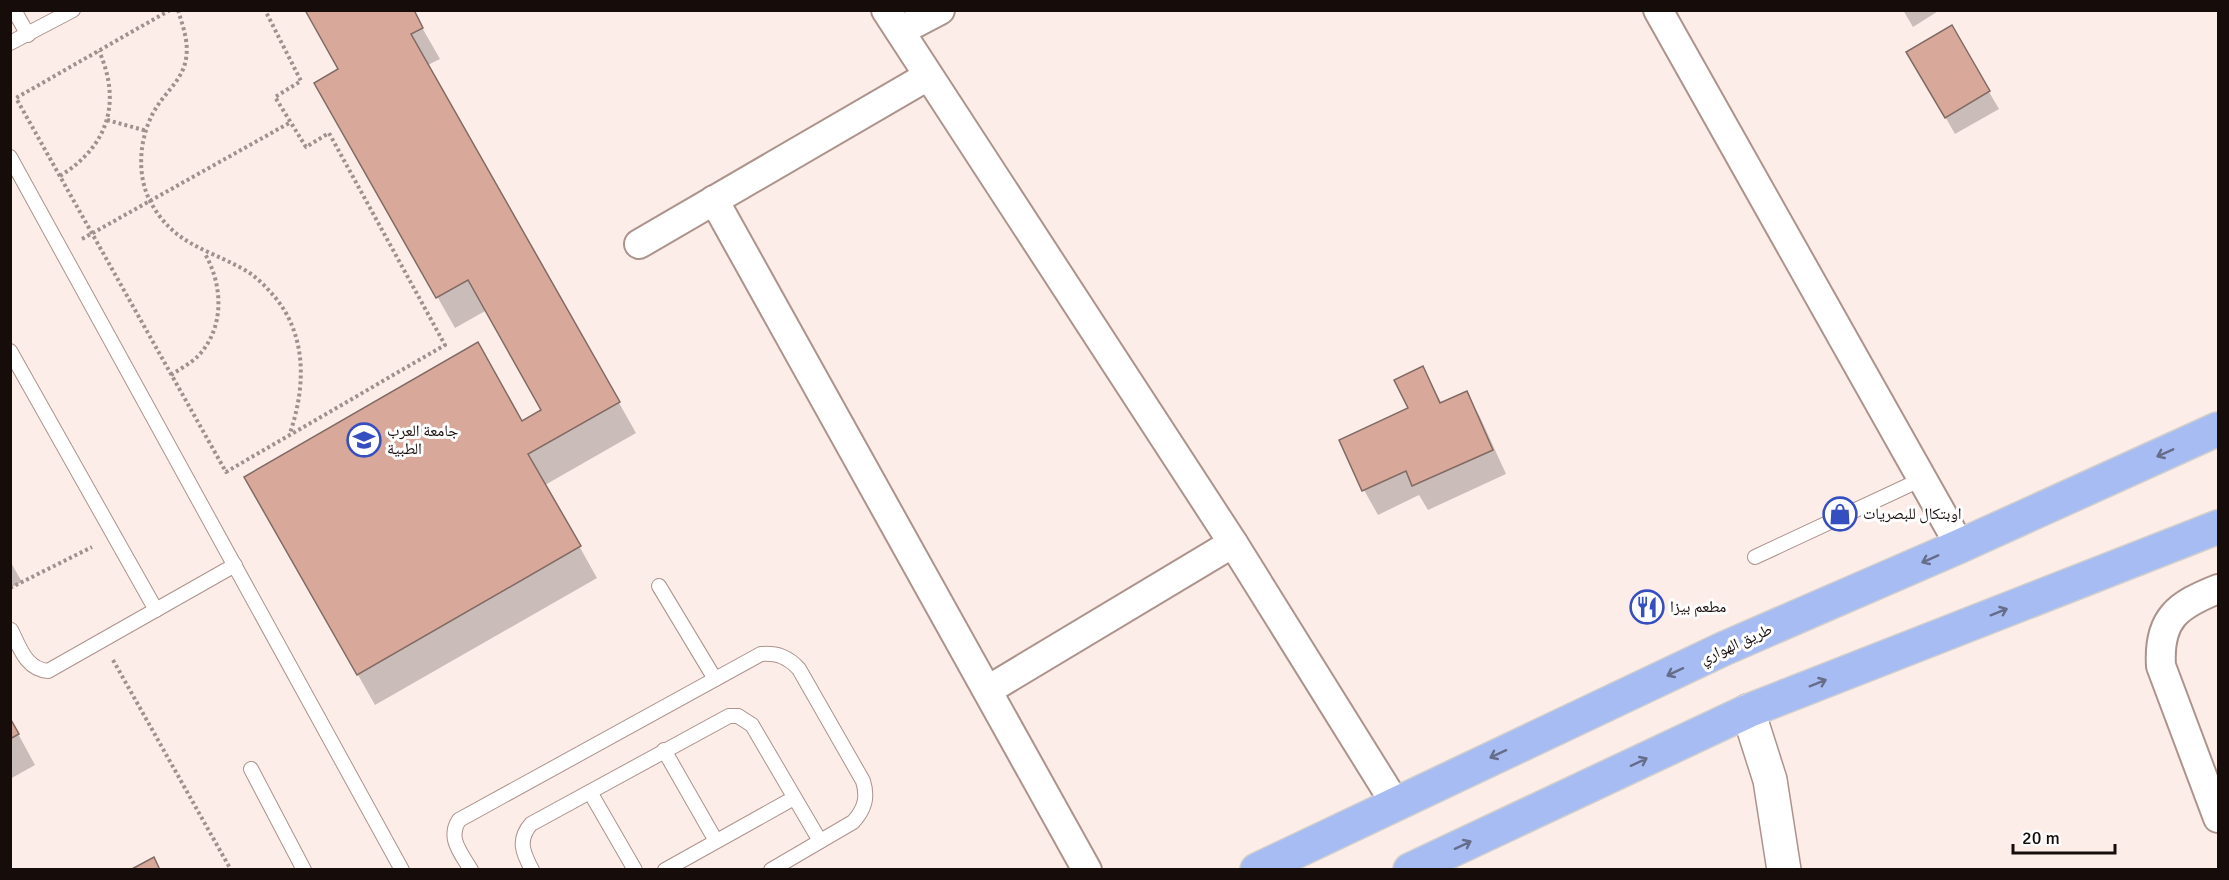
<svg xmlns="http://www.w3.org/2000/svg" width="2229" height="880" font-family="Signika,'Noto Naskh Arabic',sans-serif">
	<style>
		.shadow { fill: #0003 }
		.building { fill: #d8a99b; stroke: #816a63; stroke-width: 1.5 }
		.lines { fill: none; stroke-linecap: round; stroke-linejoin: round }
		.service-casing { stroke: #ac938c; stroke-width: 16 }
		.minor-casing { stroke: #ac938c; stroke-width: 32 }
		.secondary-casing { stroke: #ac938c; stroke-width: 36 }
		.trunk-casing { stroke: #d0cfce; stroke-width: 36 }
		.path { stroke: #9f928e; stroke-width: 4; stroke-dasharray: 3 3; stroke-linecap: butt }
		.service { stroke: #fff; stroke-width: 14 }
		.minor { stroke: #fff; stroke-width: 28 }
		.secondary { stroke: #fff; stroke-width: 33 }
		.trunk { stroke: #a8bcf4; stroke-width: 33 }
		.oneway { stroke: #666d8b }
		.labels { text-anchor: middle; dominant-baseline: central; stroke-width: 6; stroke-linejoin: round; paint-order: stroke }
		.poi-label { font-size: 16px; fill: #160d0b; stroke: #fefefe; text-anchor: start }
		.street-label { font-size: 16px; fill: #160d0b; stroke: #fefefe }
	</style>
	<rect width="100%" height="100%" fill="#fdede8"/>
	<g class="shadow">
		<path d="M412,10L440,59L428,65L636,433L545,485L597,578L375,705L246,477L522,423L543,410L487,310L455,328L316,83L340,70Z"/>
		<path d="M1903,10H1940L1913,27Z"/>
		<path d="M1951,27L1999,109L1955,134L1908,52Z"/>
		<path d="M1423,368L1442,404L1466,393L1480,417L1506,474L1428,510L1419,495L1378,515L1364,490L1341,440L1410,409Z"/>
		<path d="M10,561L22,582L10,588Z"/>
		<path d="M10,719L35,765L10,779Z"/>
	</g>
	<g class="building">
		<path d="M305,10H414L423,28L411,34L620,402L528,454L581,546L357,675L244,477L478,342L522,421L541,410L468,280L436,298L314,83L338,69Z"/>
		<path d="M1952,25L1990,91L1945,118L1906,52Z"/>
		<path d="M1423,366L1440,403L1467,391L1493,450L1412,486L1406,471L1362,491L1339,440L1408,408L1394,380Z"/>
		<path d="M10,718L19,734L10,739Z"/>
		<path d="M154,857L160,870H130Z"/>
	</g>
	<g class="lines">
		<defs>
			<g id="service">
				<path d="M14,10L28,35"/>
				<path d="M10,43L73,10"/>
				<path d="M10,157L402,870"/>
				<path d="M10,351L156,610"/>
				<path d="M1755,557L1922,479"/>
				<path d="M659,586L715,679"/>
				<path d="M11,630C20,648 26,669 48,671L235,565"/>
				<path d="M664,750L716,841"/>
				<path d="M251,769L304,870"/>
				<path d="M590,792L635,870"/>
				<path d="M471,870C461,853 447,838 459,820L761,654C778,653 788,657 799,669L863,781C868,797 865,809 853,822L771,870"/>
				<path d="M532,870C523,853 517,840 531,824L729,716H738L752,725L820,841"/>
				<path d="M665,870L794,798"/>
			</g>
			<g id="minor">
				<path d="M886,10L1233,543L1395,803"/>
				<path d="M1658,10L1960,546"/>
				<path d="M900,31L940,10"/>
				<path d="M714,200L1087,870"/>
				<path d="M639,244L928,76"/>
				<path d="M2218,589C2178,605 2158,618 2161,666L2218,818"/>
				<path d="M988,690L1233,543"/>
			</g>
			<path id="secondary" d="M1748,711L1770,780L1784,870"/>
			<g id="trunk">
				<path d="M1257,870L1723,649L1960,546L2218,429"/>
				<path d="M1410,870L1748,711L2218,527"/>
			</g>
		</defs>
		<use href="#service" class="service-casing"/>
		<use href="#minor" class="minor-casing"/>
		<use href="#secondary" class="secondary-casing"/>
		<use href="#trunk" class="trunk-casing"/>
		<g class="path">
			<path d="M170,10L16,98L226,472L445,345L329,133L306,147L275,97L301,81L265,10"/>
			<path d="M178,10C183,27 189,42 186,59C183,78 168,90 158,105C140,131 135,172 150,201C173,244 205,248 243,269C255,275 265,286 274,296C307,335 306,386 290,433"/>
			<path d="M107,120L147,131"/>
			<path d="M60,176C108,146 122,103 99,51"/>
			<path d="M82,239L291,122"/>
			<path d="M171,375C180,369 191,363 198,356C225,328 223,285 205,254"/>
			<path d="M10,588L92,547"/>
			<path d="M113,660L231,870"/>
		</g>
		<use href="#service" class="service"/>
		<use href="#minor" class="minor"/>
		<use href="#secondary" class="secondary"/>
		<use href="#trunk" class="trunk"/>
	</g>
	<defs><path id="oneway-shaft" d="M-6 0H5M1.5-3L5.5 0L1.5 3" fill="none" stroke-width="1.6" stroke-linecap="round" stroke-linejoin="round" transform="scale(1.5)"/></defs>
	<g class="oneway">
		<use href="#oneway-shaft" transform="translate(2165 453) rotate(156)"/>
		<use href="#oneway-shaft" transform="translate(1930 559) rotate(156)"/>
		<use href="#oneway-shaft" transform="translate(1999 612) rotate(-22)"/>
		<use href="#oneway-shaft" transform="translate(1675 672) rotate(155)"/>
		<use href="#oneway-shaft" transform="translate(1818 683) rotate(-22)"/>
		<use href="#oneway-shaft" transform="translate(1498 754) rotate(155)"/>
		<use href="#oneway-shaft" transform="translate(1639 762) rotate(-25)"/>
		<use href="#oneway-shaft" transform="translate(1463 845) rotate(-25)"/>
	</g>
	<defs>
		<symbol id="university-ring" viewBox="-11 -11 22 22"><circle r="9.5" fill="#fefefe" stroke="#354ec0" stroke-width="1.5"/><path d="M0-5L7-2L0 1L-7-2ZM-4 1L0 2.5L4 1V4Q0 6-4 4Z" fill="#354ec0"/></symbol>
		<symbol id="shop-ring" viewBox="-11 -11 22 22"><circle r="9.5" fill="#fefefe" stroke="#354ec0" stroke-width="1.5"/><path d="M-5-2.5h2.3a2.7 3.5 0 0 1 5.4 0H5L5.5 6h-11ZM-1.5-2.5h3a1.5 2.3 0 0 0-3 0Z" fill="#354ec0"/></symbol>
		<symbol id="restaurant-ring" viewBox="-11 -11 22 22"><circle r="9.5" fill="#fefefe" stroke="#354ec0" stroke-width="1.5"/><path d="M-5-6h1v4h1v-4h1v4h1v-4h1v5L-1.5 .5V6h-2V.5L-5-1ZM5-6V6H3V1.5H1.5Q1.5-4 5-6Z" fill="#354ec0"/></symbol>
	</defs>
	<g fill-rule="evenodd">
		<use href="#university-ring" x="345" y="421" width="38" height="38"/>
		<use href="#shop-ring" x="1821" y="495" width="38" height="38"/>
		<use href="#restaurant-ring" x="1628" y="588" width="38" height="38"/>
	</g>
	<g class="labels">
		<g class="poi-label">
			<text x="387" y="431">جامعة العرب<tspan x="387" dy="18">الطبية</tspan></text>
			<text x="1863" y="514">اوبتكال للبصريات</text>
			<text x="1670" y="607">مطعم بيزا</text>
		</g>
		<g class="street-label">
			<text transform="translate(1736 644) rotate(-24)">طريق الهواري</text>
		</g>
	</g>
	<rect width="2229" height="880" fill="none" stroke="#160d0b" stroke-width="24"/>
	<path d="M2013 844v9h102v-9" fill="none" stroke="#160d0b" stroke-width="3"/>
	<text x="2022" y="844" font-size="18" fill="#160d0b" stroke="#fefefe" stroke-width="4.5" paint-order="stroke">20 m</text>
</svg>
